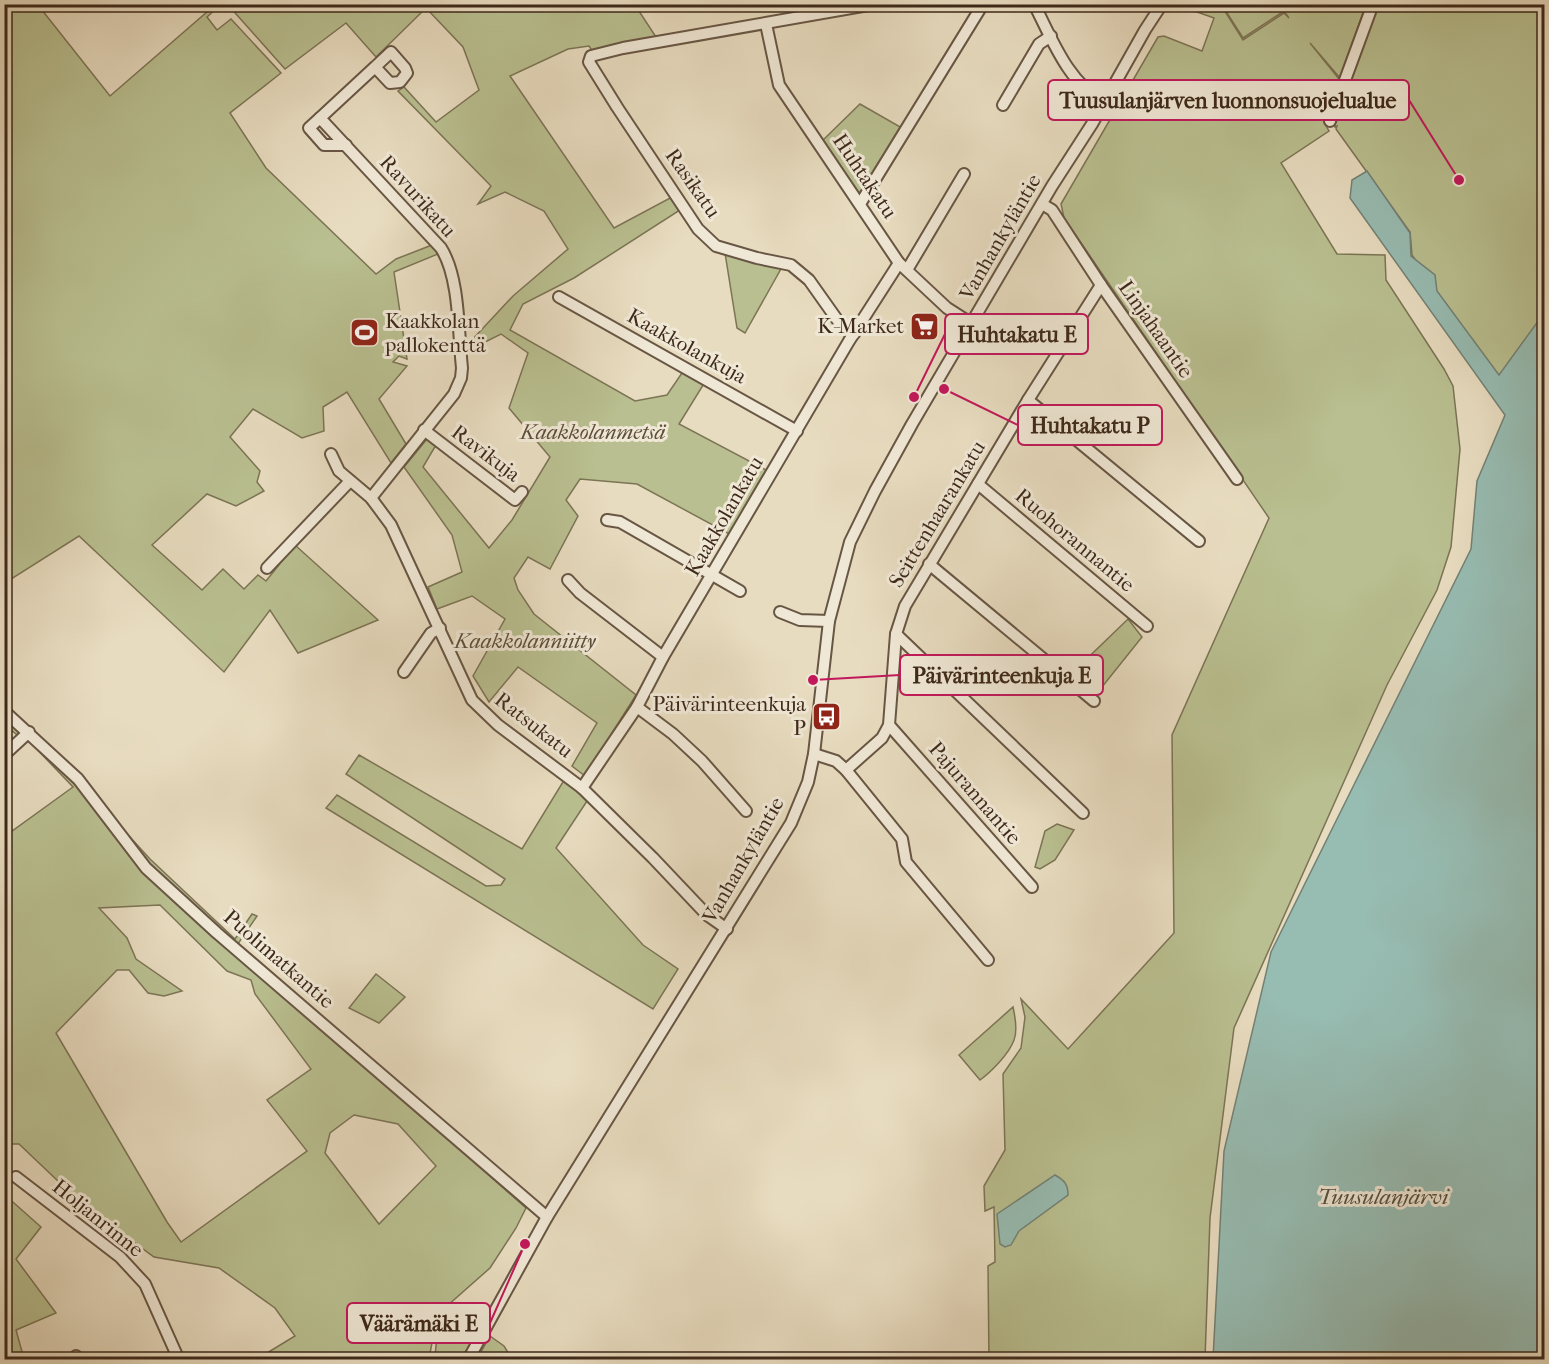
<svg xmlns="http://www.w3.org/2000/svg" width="1549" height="1364" font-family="'IM FELL French Canon',serif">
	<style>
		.green { fill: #b9bf90; stroke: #7c7455; stroke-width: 1.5; fill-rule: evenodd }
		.water { fill: #97bcb2; stroke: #738175; stroke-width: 1.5 }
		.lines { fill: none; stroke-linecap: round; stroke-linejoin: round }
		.minor-casing { stroke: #685644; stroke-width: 14 }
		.minor { stroke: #f0e8d6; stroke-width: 10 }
		.labels { text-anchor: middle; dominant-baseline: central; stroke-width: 6; stroke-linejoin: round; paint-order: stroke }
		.street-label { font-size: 21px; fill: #3e291a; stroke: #f0e8d6 }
		.poi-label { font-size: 21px; fill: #3e291a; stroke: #f0e8d6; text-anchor: end }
		.park-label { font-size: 21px; font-style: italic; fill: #5d4e38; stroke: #f0e8d6 }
		.water-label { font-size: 22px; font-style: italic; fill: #544e40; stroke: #f0e8d6 }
		.leader { fill: none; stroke: #c2185b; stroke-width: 2 }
		.callout-dot { fill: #c2185b; stroke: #f0e8d6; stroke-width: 2 }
		.callout { fill: #f0e8d6; stroke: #c2185b; stroke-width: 2 }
		.callout-label { font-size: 22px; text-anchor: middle; font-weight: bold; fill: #3e291a }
	</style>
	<rect width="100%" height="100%" fill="#e8dcc0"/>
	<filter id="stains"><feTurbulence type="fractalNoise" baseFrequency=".00333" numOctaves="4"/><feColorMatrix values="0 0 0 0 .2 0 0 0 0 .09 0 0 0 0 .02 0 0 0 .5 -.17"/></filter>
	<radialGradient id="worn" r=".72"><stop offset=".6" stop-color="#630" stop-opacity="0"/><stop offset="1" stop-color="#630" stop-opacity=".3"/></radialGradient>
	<g class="green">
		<path d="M566,4L605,11L612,5H635L658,40L593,52L589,46L568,49L510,76L614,228L672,197L680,210L574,278L523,304L510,330L635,401L667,395L684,370L705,382L679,424L770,472L733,536L637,484L580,479L566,500L578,516L550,569L528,557L514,578L518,590L534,614L636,695L585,776L572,766L597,723L518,667L489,702L473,676L505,619L472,596L437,609L428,587L462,572L452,535L404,467L427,439L436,445L423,467L489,548L512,520L550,457L509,408L528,353L501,334L471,349V341L513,296L568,249L544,211L505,192L478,204L491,186L398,91L404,87L436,122L479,90L463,47L426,8L376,57L346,23L285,69L228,5Z"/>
		<path d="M5,5H38L110,96L215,5H220L207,17L217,30L231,19L281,73L230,113L266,168L376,274L396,259L432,245L438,254L394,272L407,359L399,356L393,362L407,366L379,399L406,444L391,463L347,392L323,407L324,431L302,438L253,409L230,437L260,471L257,482L264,491L236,506L207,494L152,545L202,590L223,569L244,589L258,575L266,581L295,545L378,620L298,653L270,610L224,672L79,536L5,583Z"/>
		<path d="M1185,5H1221L1243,40L1284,13L1289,18L1284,11L1243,38L1222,5H1361L1364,10L1340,78L1310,43L1339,79L1325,124L1329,131L1281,163L1337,254L1385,255L1386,280L1444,369L1453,386L1460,449L1451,547L1437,590L1387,685L1234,1028L1210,1218L1205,1359H989L988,1266L995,1262L994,1207L985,1211L984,1186L1005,1150L1003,1074L1021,1048L1025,1017L1021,999L1068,1049L1174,933L1172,735L1269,518L1064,218L1061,204L1158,37L1164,36L1202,51L1214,18L1180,6Z"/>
		<path d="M1374,5H1544V391L1499,375L1488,367L1412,255L1410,232L1336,129L1337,126L1335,127V121L1375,13Z"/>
		<path d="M860,104L902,128L860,195L822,141Z"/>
		<path d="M725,253L782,267L745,333L737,328Z"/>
		<path d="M1128,619L1142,637L1098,692L1079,679L1075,682L1068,677Z"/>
		<path d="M5,706L71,766L119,825L150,859L235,939L252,914L257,916L233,951L391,1088L526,1208L516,1228L490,1268L447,1306L436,1321L429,1359H257L295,1336L275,1308L219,1268L154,1257L81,1203L19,1144H5L4,837L73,787L30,742L21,738L5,725ZM160,905L227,971L251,980L255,994L311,1069L267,1100L307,1151L181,1242L167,1222L56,1033L117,970H129L148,993L164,996L182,991L136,959L127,938L99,908ZM354,1115L398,1124L436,1166L379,1224L325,1153L330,1133Z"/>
		<path d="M359,755L522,849L566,777L589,798L556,848L643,945L678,969L653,1009L326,808L337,795L486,886L501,885L505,879L346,774Z"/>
		<path d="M1057,824L1074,830L1055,860L1040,869L1035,867L1045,831Z"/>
		<path d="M376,974L405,997L379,1023L349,1008Z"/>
		<path d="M1013,1007C1015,1016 1018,1030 1014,1040C1009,1054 991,1072 980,1080L959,1055Z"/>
		<path d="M5,1195L41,1227L16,1259L56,1313L16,1330L24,1359H5Z"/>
		<path d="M452,1309L479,1330L464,1359L435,1360C436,1337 437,1327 452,1309Z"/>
		<path d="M490,1336L504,1346L512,1359H477Z"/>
	</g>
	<g class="water">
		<path d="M1367,171L1410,233L1411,256L1435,275L1437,291L1499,375L1544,313V1359H1213L1224,1151L1271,952L1471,549L1477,481L1505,415L1350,198L1352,180Z"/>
		<path d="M1055,1175C1064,1180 1068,1184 1068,1195L1019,1231L1011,1245L1005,1247L1000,1244L997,1214Z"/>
	</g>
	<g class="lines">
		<defs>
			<g id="minor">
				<path d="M1034,4C1052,39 1068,83 1104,102"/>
				<path d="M766,24L779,85L899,263L947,308L972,324"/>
				<path d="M1003,105L1039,44L1051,36"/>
				<path d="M320,118L309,128L324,145H346"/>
				<path d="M1330,121L1370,12V4"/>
				<path d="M860,204L983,4"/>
				<path d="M1042,204L1052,210L1101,285L1237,479"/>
				<path d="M907,270L964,174"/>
				<path d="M559,297L797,431"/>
				<path d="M854,334L843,328L809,280L791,265L757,258L716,246L698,229L617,107L589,62L591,56L623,48L874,4"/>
				<path d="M1028,400L1199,541"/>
				<path d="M424,430L515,500L522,492"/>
				<path d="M331,454L339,471L371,498L391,525L472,700L498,725L582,788L653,858L707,915L727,929"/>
				<path d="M978,484L1147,626"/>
				<path d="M371,498L454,394L461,378L462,368C458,332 460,278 441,248L320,118L375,67L390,83L400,82L407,73L405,68L391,52L375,67"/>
				<path d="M607,520L620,522L740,591"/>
				<path d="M929,564L1094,701"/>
				<path d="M267,568L350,481"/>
				<path d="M568,580L580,593L663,657"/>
				<path d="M780,612L800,620L829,621"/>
				<path d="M896,634L1083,813"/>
				<path d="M404,672L431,633L440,628"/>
				<path d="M637,707L673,734L702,761L746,811"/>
				<path d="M4,711L78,779L146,868L217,933L547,1217"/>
				<path d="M889,725L1032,887"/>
				<path d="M814,754L836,761L846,770L902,839L906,862L988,960"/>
				<path d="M4,755L29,732"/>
				<path d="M846,770L882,738L889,725L896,634L905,606L1028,400L1101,285"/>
				<path d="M582,788L637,707L663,657L849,341L899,263"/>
				<path d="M16,1177L120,1257L145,1284L179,1360"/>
				<path d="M76,1360V1356"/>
				<path d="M468,1360L547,1217L791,823L808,782L814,754L829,621L850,542L875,491L912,424L1052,186L1092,124L1145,30L1162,4"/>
			</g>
		</defs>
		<use href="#minor" class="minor-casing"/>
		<use href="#minor" class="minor"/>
	</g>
	<defs>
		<symbol id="supermarket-square" viewBox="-11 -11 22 22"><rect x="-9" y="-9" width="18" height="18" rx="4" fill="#8f2418" stroke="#f0e8d6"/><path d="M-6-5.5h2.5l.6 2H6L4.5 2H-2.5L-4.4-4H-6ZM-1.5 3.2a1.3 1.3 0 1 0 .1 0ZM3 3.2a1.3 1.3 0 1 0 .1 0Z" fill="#fff"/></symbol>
		<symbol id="stadium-square" viewBox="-11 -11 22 22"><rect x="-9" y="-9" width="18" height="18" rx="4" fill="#8f2418" stroke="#f0e8d6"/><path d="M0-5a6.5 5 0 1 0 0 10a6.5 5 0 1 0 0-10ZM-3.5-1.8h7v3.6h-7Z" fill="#fff"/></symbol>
		<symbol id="bus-square" viewBox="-11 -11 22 22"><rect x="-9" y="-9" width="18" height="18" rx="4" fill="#8f2418" stroke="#f0e8d6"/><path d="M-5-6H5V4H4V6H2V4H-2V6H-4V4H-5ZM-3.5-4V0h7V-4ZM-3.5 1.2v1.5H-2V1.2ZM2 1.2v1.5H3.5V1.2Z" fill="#fff"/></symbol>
	</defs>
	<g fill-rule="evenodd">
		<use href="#supermarket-square" x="908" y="310" width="33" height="33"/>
		<use href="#stadium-square" x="348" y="316" width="33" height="33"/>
		<use href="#bus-square" x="810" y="700" width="33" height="33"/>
	</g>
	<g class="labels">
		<g class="street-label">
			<text transform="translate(865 176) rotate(56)">Huhtakatu</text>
			<text transform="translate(693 183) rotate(55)">Rasikatu</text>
			<text transform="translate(418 196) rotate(48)">Ravurikatu</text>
			<text transform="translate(1000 237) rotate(-60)">Vanhankyläntie</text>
			<text transform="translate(1156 329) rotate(55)">Linjahaantie</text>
			<text transform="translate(687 346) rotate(29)">Kaakkolankuja</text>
			<text transform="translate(486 453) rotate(37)">Ravikuja</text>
			<text transform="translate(937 514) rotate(-59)">Seittenhaarankatu</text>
			<text transform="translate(724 516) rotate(-60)">Kaakkolankatu</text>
			<text transform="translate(1075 540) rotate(40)">Ruohorannantie</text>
			<text transform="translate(534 725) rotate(38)">Ratsukatu</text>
			<text transform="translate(975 793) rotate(49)">Pajurannantie</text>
			<text transform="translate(743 860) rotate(-60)">Vanhankyläntie</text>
			<text transform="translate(279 959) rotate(41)">Puolimatkantie</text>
			<text transform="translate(98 1218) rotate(39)">Holjanrinne</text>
		</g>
		<g class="poi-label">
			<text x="385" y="321" text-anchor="start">Kaakkolan<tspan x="385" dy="24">pallokenttä</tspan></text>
			<text x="904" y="326">K-Market</text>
			<text x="806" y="704">Päivärinteenkuja<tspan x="806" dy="24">P</tspan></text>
		</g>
		<g class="park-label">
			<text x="593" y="432">Kaakkolanmetsä</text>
			<text x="525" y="641">Kaakkolanniitty</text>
		</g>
		<g class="water-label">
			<text x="1383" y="1197">Tuusulanjärvi</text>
		</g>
	</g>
	<path class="leader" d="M1459 180L1409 100M914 397L945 334M944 389L1018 425M813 680L900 675M525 1244L490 1323"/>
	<g class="callout-dot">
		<circle cx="1459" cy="180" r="6"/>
		<circle cx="914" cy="397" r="6"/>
		<circle cx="944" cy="389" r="6"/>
		<circle cx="813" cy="680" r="6"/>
		<circle cx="525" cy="1244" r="6"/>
	</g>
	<g class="callout">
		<rect x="1048" y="80" width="361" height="40" rx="6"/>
		<rect x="945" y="314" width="143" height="40" rx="6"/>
		<rect x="1018" y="405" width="144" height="40" rx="6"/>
		<rect x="900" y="655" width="203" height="40" rx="6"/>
		<rect x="347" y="1303" width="143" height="40" rx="6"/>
	</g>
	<g class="callout-label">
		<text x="1228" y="108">Tuusulanjärven luonnonsuojelualue</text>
		<text x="1017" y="342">Huhtakatu E</text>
		<text x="1090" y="433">Huhtakatu P</text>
		<text x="1002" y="683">Päivärinteenkuja E</text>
		<text x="419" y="1331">Väärämäki E</text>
	</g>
	<rect width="1549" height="1364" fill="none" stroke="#e8dcc0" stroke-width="24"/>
	<rect x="6" y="6" width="1537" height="1352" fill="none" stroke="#3e291a" stroke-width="3"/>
	<rect x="12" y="12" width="1525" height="1340" fill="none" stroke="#3e291a" stroke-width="1.5"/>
	<rect width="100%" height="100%" filter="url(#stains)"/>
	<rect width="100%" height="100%" fill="url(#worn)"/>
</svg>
